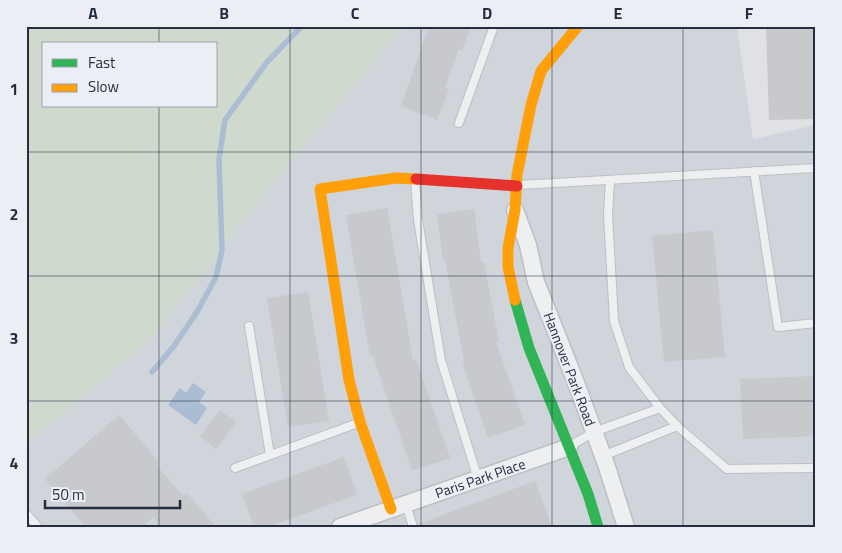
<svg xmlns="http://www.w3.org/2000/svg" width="842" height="553" font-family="'Titillium Web',sans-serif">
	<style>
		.built { fill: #d0d4db }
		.green { fill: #cfd9ce; fill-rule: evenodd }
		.water { fill: #aabdd2 }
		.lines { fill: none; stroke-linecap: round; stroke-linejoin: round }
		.stream { stroke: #aabdd2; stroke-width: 5.5 }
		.building { fill: #c7c9cc }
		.lane-casing { stroke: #bdbfc2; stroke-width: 10 }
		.street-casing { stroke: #bdbfc2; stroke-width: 19 }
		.lane { stroke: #eeeff1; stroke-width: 8 }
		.street { stroke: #eeeff1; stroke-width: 16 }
		.fast { stroke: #30b455; stroke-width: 11 }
		.slow { stroke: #ff9f0a; stroke-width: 11 }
		.jam { stroke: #e5322d; stroke-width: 11 }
		.grid { fill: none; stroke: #252e3e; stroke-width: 1; stroke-opacity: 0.55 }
		.labels { text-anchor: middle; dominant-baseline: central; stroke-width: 4; stroke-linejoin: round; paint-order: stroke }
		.street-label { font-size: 14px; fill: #252e3e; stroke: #ebeff5 }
		.neatline { fill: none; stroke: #252e3e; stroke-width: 2 }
		.grid-label { font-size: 16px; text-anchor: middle; font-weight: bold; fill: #252e3e }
	</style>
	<rect width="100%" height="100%" fill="#dfe1e4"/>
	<path class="built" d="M404,26H737L753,139L816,125V527H26V444L149,341L284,170Z"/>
	<path class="green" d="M26,26H404L284,170L149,341L26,444ZM44,44H216V106H44Z"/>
	<path class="water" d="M193,383L206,392L199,402L207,408L196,425L168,405L180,388L186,393Z"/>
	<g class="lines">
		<path class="stream" d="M152,372L174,346L197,312L216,277L222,250L219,159L225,120L267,62L302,26"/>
	</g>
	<g class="building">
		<path d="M429,26H471L462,50L459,49L445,87L449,89L437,120L401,106Z"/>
		<path d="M766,26H816V119L769,120Z"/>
		<path d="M387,208L413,360L416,359L450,458L412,471L373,356H370L346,215Z"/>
		<path d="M474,209L481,262H484L499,342H496L525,425L488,438L462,362L464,361L445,260H443L437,214Z"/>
		<path d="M713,230L725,357L664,362L652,236Z"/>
		<path d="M308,292L329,421L288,427L267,298Z"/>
		<path d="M816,376V436L743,439L740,379Z"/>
		<path d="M220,410L236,422L216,449L200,436Z"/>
		<path d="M119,415L159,462L156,465L183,496L187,493L216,527H162L153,517L142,527H86L45,479Z"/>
		<path d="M344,457L357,495L267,527H254L242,494Z"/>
		<path d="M535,481L552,527H418V524Z"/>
	</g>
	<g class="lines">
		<defs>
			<g id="lane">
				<path d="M459,123L494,26"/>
				<path d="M754,171L778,327L816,323"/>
				<path d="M415,181L418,220L441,360L478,479"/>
				<path d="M610,181L608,215L614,321L629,367L660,408L677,426L727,469L816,468"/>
				<path d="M519,185L816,168"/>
				<path d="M249,326L270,455"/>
				<path d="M570,446L594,432L660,408"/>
				<path d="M603,456L677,426"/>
				<path d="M235,468L358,423"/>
				<path d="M406,504L413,527"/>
				<path d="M26,513L38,527"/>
			</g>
			<g id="street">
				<path d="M515,210L528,245L536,282L575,380L607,467L626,527"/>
				<path d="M340,527L569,447"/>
			</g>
		</defs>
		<use href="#lane" class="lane-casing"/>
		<use href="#street" class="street-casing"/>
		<use href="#lane" class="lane"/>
		<use href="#street" class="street"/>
		<path class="fast" d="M515,300L529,348L588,494L598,527"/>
		<g class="slow">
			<path d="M515,300L508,267V248L515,210L517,175L531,105L541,71L578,26"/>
			<path d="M391,509L360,422L349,380L320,189L396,178L416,179"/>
		</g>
		<path class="jam" d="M416,179L517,186"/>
	</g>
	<path class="grid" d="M159,26V44M290,26V527M421,26V527M552,26V527M683,26V527M159,106V527M26,152H816M26,276H816M26,401H816"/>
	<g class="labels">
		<g class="street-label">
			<text transform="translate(570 369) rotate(69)">Hannover Park Road</text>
			<text transform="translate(480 478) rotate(-19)">Paris Park Place</text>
		</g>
	</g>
	<rect width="842" height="553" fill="none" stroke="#ebeff5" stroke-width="55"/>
	<rect x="42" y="42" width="175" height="65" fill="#ebeff5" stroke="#9ca2ac"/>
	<rect x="52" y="59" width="25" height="8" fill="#30b455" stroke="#9ca2ac"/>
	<text x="88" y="68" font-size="15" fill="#252e3e">Fast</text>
	<rect x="52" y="84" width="25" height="8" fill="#ff9f0a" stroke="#9ca2ac"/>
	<text x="88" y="92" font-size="15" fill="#252e3e">Slow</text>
	<path d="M45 500v8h135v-8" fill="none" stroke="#252e3e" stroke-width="2.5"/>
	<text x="52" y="500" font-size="15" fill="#252e3e" stroke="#ebeff5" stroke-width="4" paint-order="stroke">50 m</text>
	<rect x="28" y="28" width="786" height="498" class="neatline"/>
	<g class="grid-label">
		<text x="93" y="19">A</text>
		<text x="224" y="19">B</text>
		<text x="355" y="19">C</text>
		<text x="487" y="19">D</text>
		<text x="618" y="19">E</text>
		<text x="749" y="19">F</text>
		<text x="14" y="95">1</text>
		<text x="14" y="220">2</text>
		<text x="14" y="344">3</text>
		<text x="14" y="469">4</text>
	</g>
</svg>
